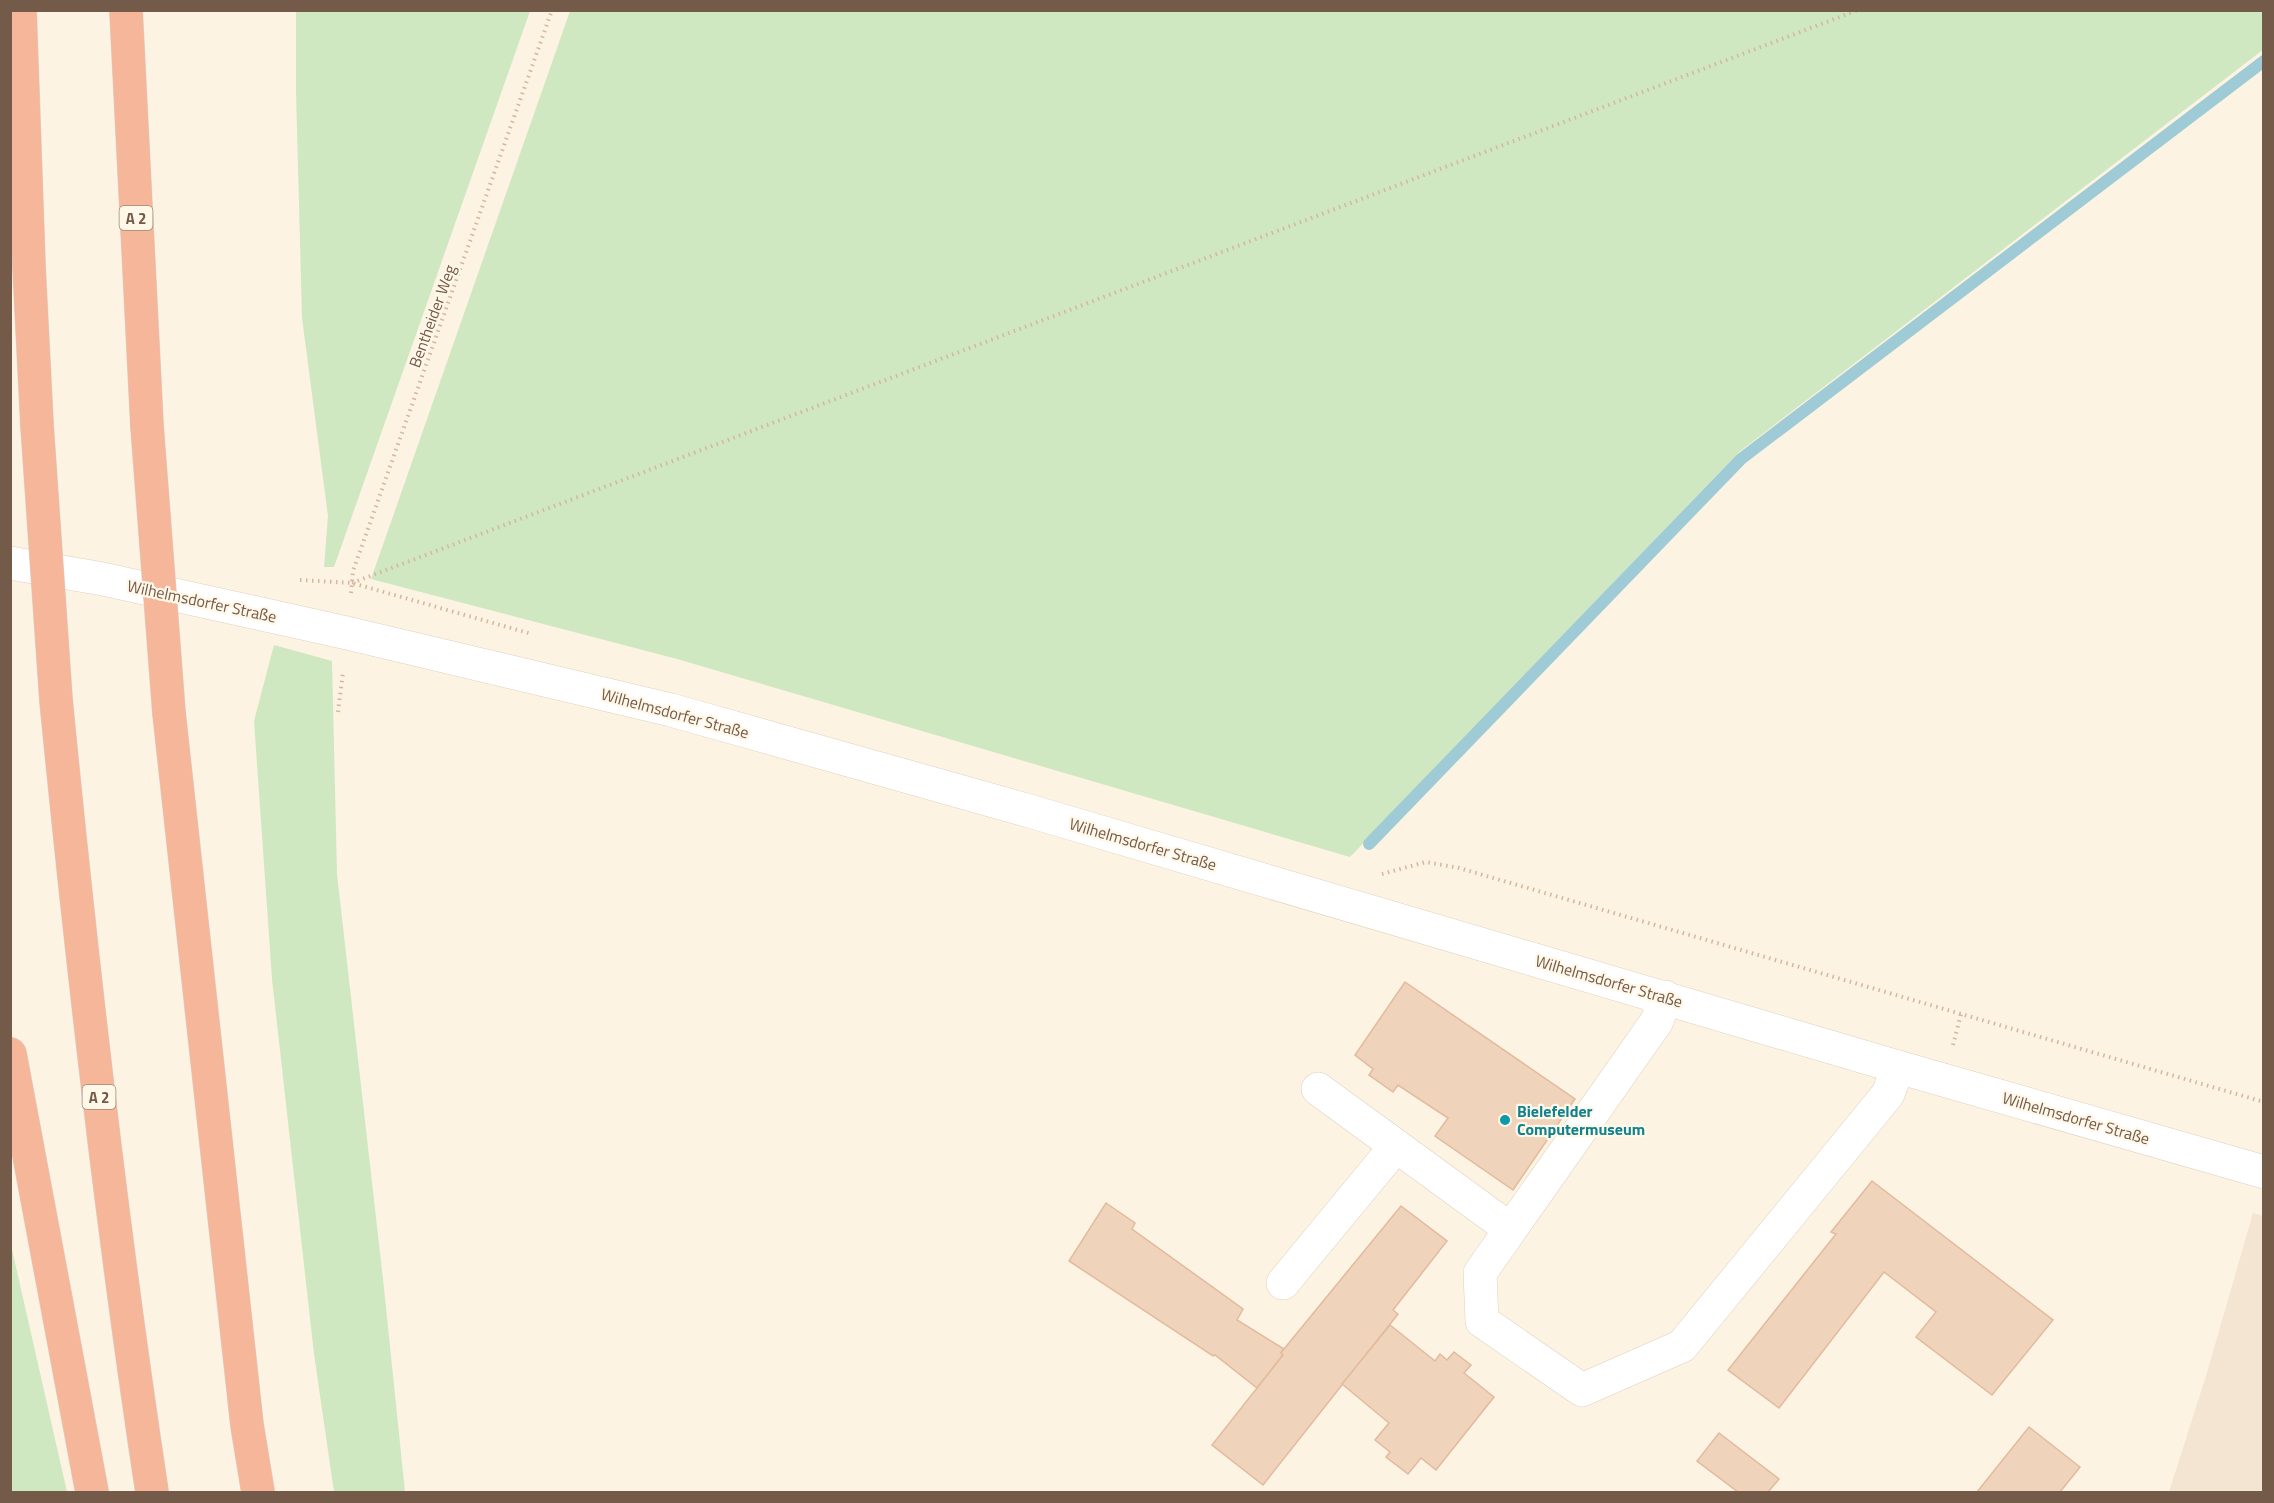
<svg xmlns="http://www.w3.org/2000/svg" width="2274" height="1503" font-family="'Titillium Web',sans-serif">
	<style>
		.residential { fill: #f3e5d1 }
		.green { fill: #cfe8c2 }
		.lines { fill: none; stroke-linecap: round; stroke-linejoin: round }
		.stream { stroke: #9ecbd6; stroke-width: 12 }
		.building { fill: #f0d3bb; stroke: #e2ba9c; stroke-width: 1.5 }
		.minor-casing { stroke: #e0d0be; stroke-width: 34 }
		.highway-casing { stroke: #dbd4d0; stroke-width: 34 }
		.path { stroke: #d5b69e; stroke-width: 4; stroke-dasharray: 1.5 4.5; stroke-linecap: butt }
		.minor { stroke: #fff; stroke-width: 33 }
		.highway { stroke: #f5b69a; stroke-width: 33 }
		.highway-bridge-casing { stroke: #dbd4d0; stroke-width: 34; stroke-linecap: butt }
		.highway-bridge { stroke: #f5b69a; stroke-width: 33 }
		.culture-dot { fill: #0f9aa8; stroke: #fff7e8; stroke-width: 2 }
		.labels { text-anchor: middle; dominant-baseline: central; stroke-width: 4.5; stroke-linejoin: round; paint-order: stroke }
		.shield { fill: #fff7e8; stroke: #9d8979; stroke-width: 1.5 }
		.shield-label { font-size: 15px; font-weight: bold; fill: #735a49 }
		.street-label { font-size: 16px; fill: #735a49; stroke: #fff7e8 }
		.culture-label { font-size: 16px; font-weight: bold; fill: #0d838f; stroke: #fff7e8; text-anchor: start }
	</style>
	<rect width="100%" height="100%" fill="#fcf3e2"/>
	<path class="residential" d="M2253,1213L2264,1216L2263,1492H2169L2206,1376Z"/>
	<g class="green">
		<path d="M296,11H530L334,567H324L328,516L302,318L296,91Z"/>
		<path d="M570,11L2263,10L2264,49L1739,452L1350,857L677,659L371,579Z"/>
		<path d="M274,645L332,661L337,874L384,1288L405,1492H334L314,1354L272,979L254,721Z"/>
		<path d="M11,1245L67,1492H11Z"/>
	</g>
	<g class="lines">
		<path class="stream" d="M1369,844L1741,459L2264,61"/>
	</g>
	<g class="building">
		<path d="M1405,982L1575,1099L1513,1190L1435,1136L1448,1118L1398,1085L1393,1092L1369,1075L1373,1069L1355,1055Z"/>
		<path d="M1872,1181L2053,1320L1992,1395L1916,1337L1936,1312L1884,1272L1779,1408L1728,1370L1836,1234L1831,1232Z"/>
		<path d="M1106,1203L1135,1223L1132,1229L1243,1309L1237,1320L1284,1349L1281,1353L1283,1355L1257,1388L1215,1355L1213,1356L1069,1261Z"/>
		<path d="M1401,1206L1447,1241L1393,1310L1398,1314L1263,1485L1212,1445L1283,1355L1281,1353L1284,1349Z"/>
		<path d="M1390,1325L1435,1361L1440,1354L1447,1360L1454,1352L1471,1365L1464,1373L1494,1397L1436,1470L1421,1458L1408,1474L1386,1457L1390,1452L1375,1440L1389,1423L1342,1384Z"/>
		<path d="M2029,1427L2080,1467L2060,1492H1977Z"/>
		<path d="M1719,1433L1779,1479L1768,1492H1738L1697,1461Z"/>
	</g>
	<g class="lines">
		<defs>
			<g id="minor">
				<path d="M10,563L103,579L347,633L671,710L1026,810L1898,1067L2264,1172"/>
				<path d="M1665,997L1657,1021L1480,1273L1482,1321L1582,1390L1682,1346L1888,1094L1898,1067"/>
				<path d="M1318,1089L1510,1229"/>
				<path d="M1283,1283L1396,1146"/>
			</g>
			<g id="highway">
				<path d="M20,10L29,267L37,425"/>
				<path d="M126,10L147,426"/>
				<path d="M56,700C82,965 112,1229 152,1492"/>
				<path d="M169,713L247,1425L258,1492"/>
				<path d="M10,1054L92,1492"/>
			</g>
		</defs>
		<use href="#minor" class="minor-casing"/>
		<use href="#highway" class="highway-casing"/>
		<g class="path">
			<path d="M300,580L352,583L532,634"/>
			<path d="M352,583L1858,10"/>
			<path d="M351,593L353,571L552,10"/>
			<path d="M338,712L343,672"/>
			<path d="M1382,874L1426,862L1459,868L2264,1102"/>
			<path d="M1953,1045L1961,1014"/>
		</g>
		<use href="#minor" class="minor"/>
		<use href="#highway" class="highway"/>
		<defs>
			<g id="highway-bridge">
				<path d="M37,425L56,700"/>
				<path d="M147,426L169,713"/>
			</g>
		</defs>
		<use href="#highway-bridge" class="highway-bridge-casing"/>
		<use href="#highway-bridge" class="highway-bridge"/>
	</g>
	<circle class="culture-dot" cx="1505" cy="1120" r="6"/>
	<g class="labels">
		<g class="shield">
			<rect x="119.5" y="206" width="33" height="24" rx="4.5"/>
			<rect x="82.5" y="1085" width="33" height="24" rx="4.5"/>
		</g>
		<g class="shield-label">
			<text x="136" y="218">A 2</text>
			<text x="99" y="1097">A 2</text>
		</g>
		<g class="street-label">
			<text transform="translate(432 316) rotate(-70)">Bentheider Weg</text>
			<text transform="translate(202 601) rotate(12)">Wilhelmsdorfer Straße</text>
			<text transform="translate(675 713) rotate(15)">Wilhelmsdorfer Straße</text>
			<text transform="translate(1143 844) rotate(16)">Wilhelmsdorfer Straße</text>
			<text transform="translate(1609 981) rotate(16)">Wilhelmsdorfer Straße</text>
			<text transform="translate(2076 1118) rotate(16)">Wilhelmsdorfer Straße</text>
		</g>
		<g class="culture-label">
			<text x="1517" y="1111">Bielefelder<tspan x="1517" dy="18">Computermuseum</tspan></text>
		</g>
	</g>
	<rect width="2274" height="1503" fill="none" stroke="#735a49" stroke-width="24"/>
</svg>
